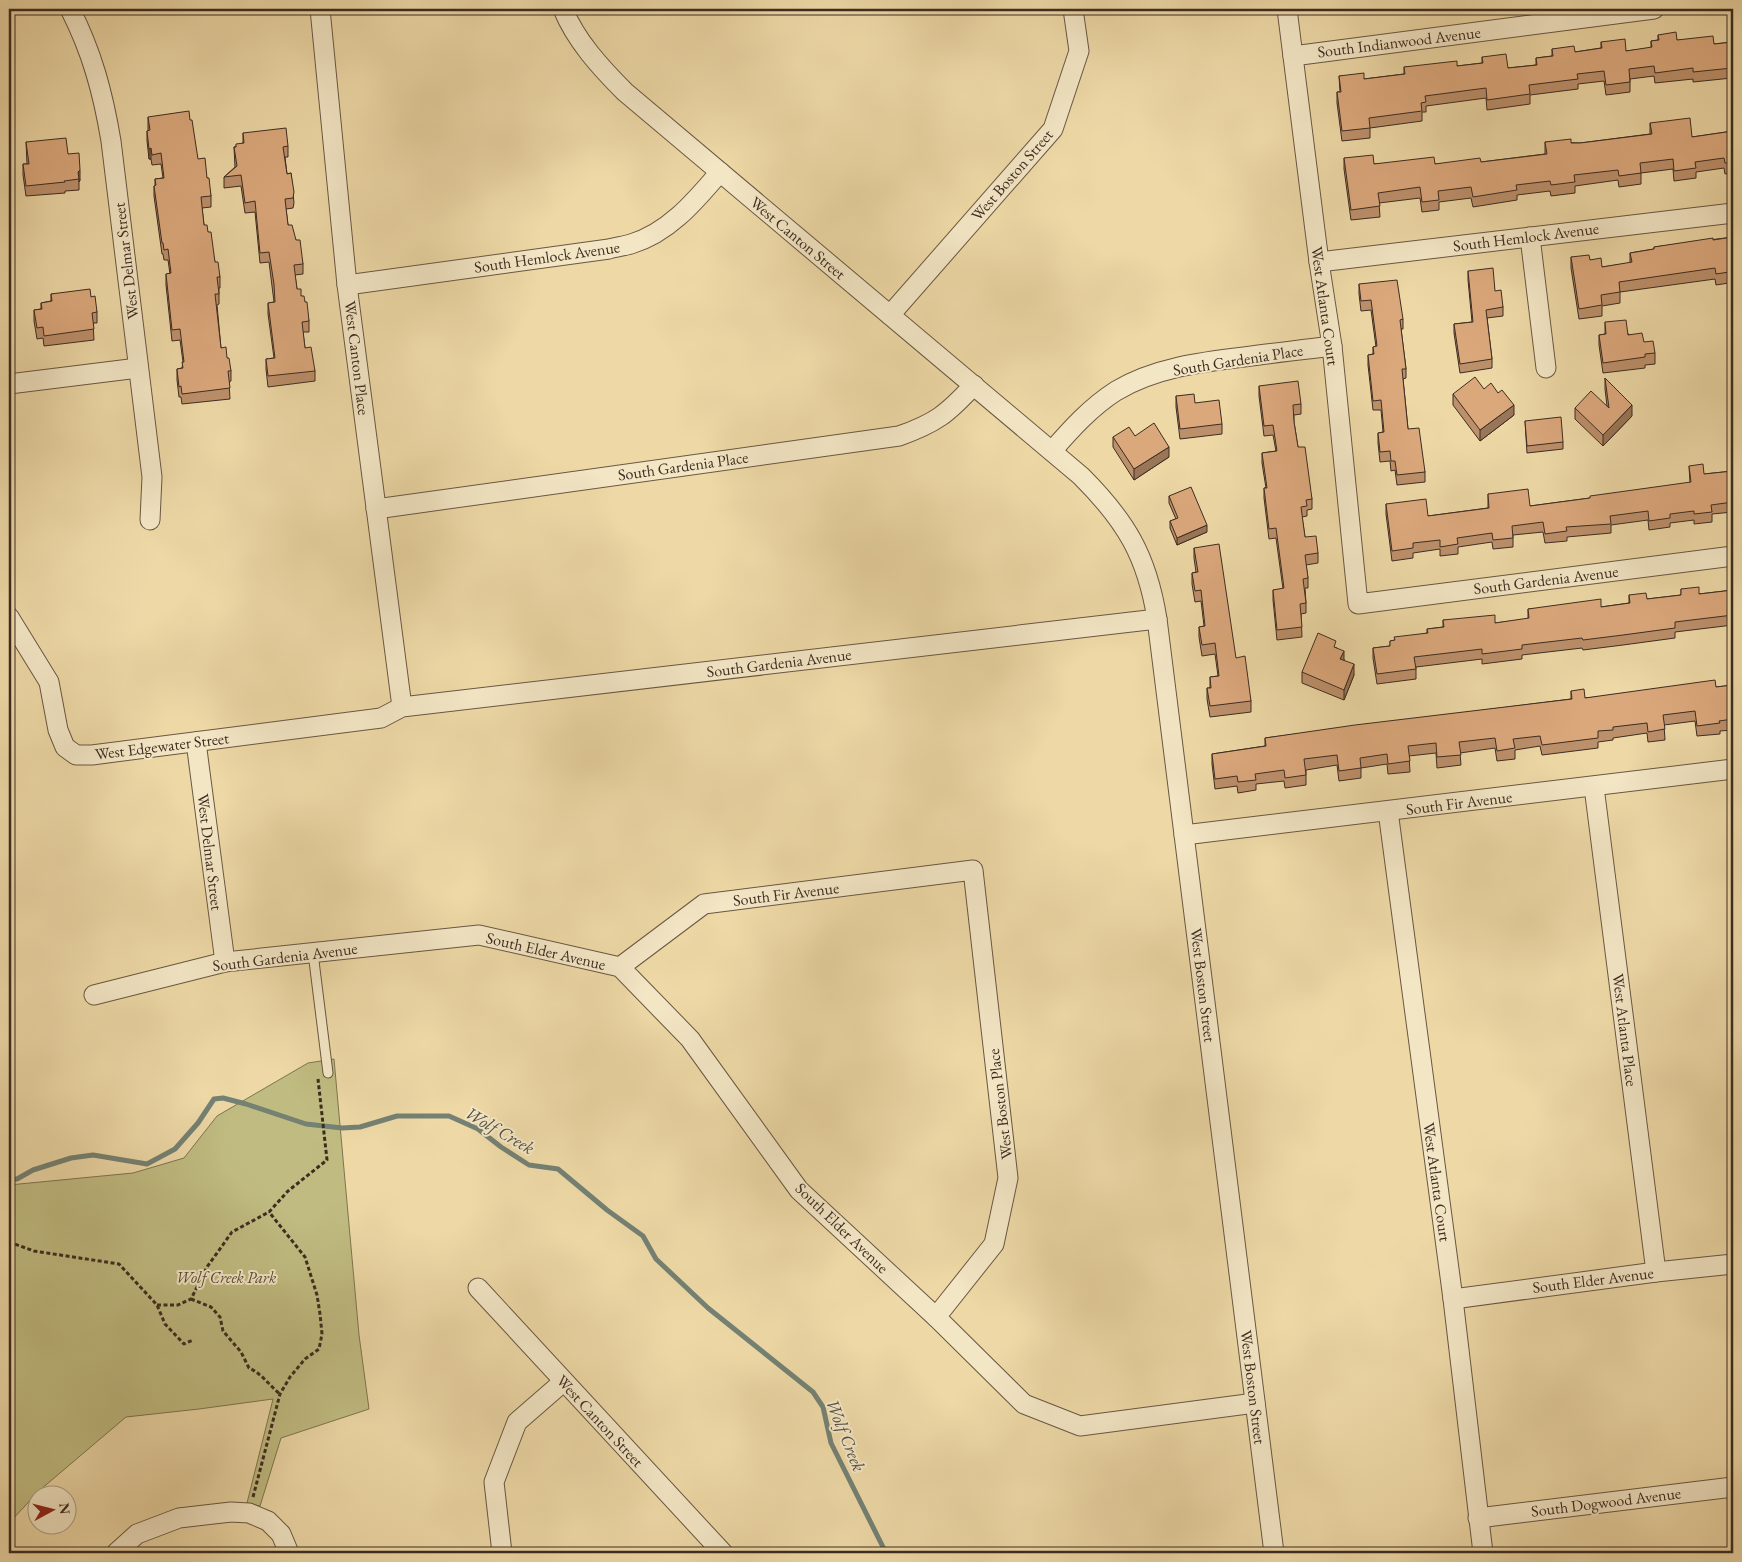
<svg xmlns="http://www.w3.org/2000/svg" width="1742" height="1562" font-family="'EB Garamond',serif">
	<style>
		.green { fill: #c0bc81; stroke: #7e7451 }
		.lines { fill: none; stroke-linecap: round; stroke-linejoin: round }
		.stream { stroke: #748173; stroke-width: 5 }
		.lane-casing { stroke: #695742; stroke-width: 11 }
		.street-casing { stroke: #695742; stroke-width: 21 }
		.path { stroke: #3d2c21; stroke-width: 3; stroke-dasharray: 4 2.5; stroke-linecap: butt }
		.lane { stroke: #f3e6c5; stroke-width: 9 }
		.street { stroke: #f3e6c5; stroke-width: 19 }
		.wall { fill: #bc906b; stroke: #3d2c21 }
		.shaded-wall { fill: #997657; stroke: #3d2c21 }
		.building { fill: #dba87c; stroke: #3d2c21 }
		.labels { text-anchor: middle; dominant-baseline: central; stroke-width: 4; stroke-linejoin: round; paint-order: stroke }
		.street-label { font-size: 16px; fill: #3d2c21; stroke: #f3e6c5 }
		.park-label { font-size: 16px; font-style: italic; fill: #574934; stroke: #f3e6c5 }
		.water-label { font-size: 18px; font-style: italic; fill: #544f43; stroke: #f3e6c5 }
	</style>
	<rect width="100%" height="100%" fill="#edd8a6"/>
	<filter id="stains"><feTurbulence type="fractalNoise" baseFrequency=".004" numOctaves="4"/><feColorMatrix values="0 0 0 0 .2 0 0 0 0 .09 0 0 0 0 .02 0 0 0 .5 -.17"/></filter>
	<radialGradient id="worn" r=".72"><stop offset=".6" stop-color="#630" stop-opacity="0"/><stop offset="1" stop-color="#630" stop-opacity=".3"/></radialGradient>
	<path class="green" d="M334,1059L359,1335L369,1409L281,1438L260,1506L247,1503L273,1399L199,1409L126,1417L40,1490L9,1523V1185L133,1173L184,1158L217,1116L308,1063Z"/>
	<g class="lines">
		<path class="stream" d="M9,1180L17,1179L33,1170L71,1158L93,1155L147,1164L175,1149L198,1123L214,1099L223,1098L246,1104L306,1124L342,1128L360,1127L397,1116H449L478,1129L501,1147L529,1165L558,1169L607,1210L643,1236L656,1259L708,1308L813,1392L823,1407L831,1443L886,1553"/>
		<defs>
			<path id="lane" d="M313,953L328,1073"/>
			<g id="street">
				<path d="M70,9C92,52 103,93 111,141L152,477L150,520"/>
				<path d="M320,9L347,285L402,707"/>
				<path d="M563,9C576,41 601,68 625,92L1081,476C1126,521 1147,556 1157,619L1274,1553"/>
				<path d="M1287,9L1319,262L1332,346L1358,604L1733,556"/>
				<path d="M1293,56L1654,9"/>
				<path d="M1530,237L1546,368"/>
				<path d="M1319,262L1733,213"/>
				<path d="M347,285L609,249C616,247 624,246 631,244C669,233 696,200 720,172"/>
				<path d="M890,315L1053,129L1079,51L1073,9"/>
				<path d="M9,384L138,368"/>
				<path d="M1052,451C1071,429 1091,407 1116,391C1154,368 1201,362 1244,357C1273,353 1302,350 1332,346"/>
				<path d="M376,509L899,436C936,423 947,414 974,385"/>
				<path d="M9,617L49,682L58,730L65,747L76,755H92L381,718L402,707L1157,619"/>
				<path d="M196,742L225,962"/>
				<path d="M1594,787L1656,1272"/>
				<path d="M1388,811L1453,1299L1483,1553"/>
				<path d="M1184,835L1733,769"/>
				<path d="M620,967L704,904L973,870L1008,1178L994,1244L936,1317"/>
				<path d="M94,995L225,962L479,935L620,967L690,1039L799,1190L936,1317L1024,1404L1080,1426L1255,1403"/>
				<path d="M478,1288L723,1553"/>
				<path d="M1453,1299L1656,1272L1733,1264"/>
				<path d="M1478,1518L1733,1487"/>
				<path d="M116,1553L137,1534L179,1518L231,1512L249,1513L268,1521L281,1534L289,1553"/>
				<path d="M502,1553L494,1482L517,1422L563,1382"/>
			</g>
		</defs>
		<use href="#lane" class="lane-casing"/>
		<use href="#street" class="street-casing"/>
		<g class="path">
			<path d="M9,1242L34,1251L119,1264L157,1305L165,1324L184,1344L193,1340"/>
			<path d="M191,1299L211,1307L220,1317L223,1331L241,1352L249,1368C261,1373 269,1385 280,1394"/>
			<path d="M157,1305H178L191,1299L207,1267L232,1232L269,1212L288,1191L327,1160L318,1079"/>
			<path d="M253,1497L280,1394L290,1377L305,1359L319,1349L322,1334L320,1314L317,1295L305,1257L269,1212"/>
		</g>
		<use href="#lane" class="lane"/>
		<use href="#street" class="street"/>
	</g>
	<g class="wall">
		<path d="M1331,9H1353V11L1331,14Z"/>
		<path d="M1658,35L1677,40L1714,44L1733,42V69H1732V78L1693,82V79L1655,83L1654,76L1630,79V92L1606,95L1604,81L1578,84V89L1530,95V104L1487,110L1486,98L1426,106V112H1422V121L1370,128V138L1342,141L1337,103V92H1340L1339,76L1364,79L1404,74V67L1457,66L1482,63V57L1508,68L1536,65V58L1552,56V49L1575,52L1601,48V42L1626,51L1651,48V41L1658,40Z"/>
		<path d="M148,117L198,159L207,178L211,196V207L202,208L204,225L208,232L215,262L220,277V288H219V304L217,305L221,348L227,358L231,371V381L229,382L230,399L182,404L181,397H179L177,380V369L182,368L183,362L180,340L172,341L166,285V274H170L168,260H164L163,254H162L154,196V186H155V179L163,178L161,164L152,165L151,159H149L147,141V131H148Z"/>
		<path d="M1650,123L1692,137L1733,131V172L1725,174L1724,168L1696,172V178L1674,181L1673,169L1641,173V184L1619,187L1618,180L1575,186V193L1551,196L1550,191L1517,195V200L1473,207L1471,198L1439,202V210L1422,212L1420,198L1379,203L1380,217L1351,220L1344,169V158L1374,164H1435L1481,162L1545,154V142L1580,143L1650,134Z"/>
		<path d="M243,133L288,146V157H285L287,174L291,173L294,203L293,208L286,209L288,225L296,240L303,264V274L295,275L297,289L305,302L309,321V332H303L305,348L315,371V381L268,387L266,369V359L274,358L268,314V303L274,302L269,262L260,263L255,212L245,213L241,186L224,188V177L235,167L234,147L243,143Z"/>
		<path d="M26,142L68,154L80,180L79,182V190L65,191V193L26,196L23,175V164H27Z"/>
		<path d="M1733,237V279L1729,280V283L1716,285L1715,279L1620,292V303L1602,306V316L1579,319L1571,268V257L1590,260L1602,267L1630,263V253L1654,249V247Z"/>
		<path d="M1468,271L1495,291L1503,307V316L1487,318L1492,359V368L1460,373L1454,333V324L1472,322L1468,280Z"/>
		<path d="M1359,284L1403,319V329H1401L1406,369V378L1403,379L1408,429L1425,472V482L1397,485L1395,470L1391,471L1390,461L1380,462L1378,443V433L1383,432L1381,410H1373L1368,365V355L1373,354V347H1376L1371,310L1361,311L1359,294Z"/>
		<path d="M51,294L91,297L97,312V323H93L94,340L44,346L43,338L37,339L34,321V310L41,309V303L51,301Z"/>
		<path d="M1605,322L1644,342L1655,353V364L1645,365V368L1603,373L1599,345V335L1605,334Z"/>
		<path d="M1605,378L1632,416L1603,446L1575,419V408L1607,406L1605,389Z"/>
		<path d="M1259,386L1301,404V414L1294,415V422L1298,447L1312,499V509L1307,510V516L1302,517L1305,537L1318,553V563L1306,565L1308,578V588H1305L1306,603V613L1301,614L1302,637L1277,640L1273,600V590L1283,589L1276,538L1269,539L1264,498V488H1266L1262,463V453L1276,451L1273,435L1264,436L1259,396Z"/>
		<path d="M1484,389L1498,393L1514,415L1480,441L1453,405V394Z"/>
		<path d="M1176,396L1195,403L1222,424V434L1180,439L1176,407Z"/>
		<path d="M1525,421L1563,442V449L1527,453Z"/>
		<path d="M1135,436L1169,457L1134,480L1113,447V437Z"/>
		<path d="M1689,466L1704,474L1733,471V512L1712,514V522L1694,524V520L1670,523V527L1649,530L1648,520L1611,525V533L1567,537V541L1545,543L1543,532L1513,535V547L1493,549L1492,542L1458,547V554L1440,556V549L1413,553V558L1392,561L1386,514V504L1428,516L1488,508V494L1530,506L1590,498L1690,483Z"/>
		<path d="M1169,496L1207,532L1177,545L1170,528V521L1176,519L1169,503Z"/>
		<path d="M1194,548L1251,701V712L1210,717L1207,699V688H1210V677L1218,676L1215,654L1202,656L1199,637V627L1204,626L1201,601L1195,602L1192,584V573L1196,572L1194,558Z"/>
		<path d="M1733,582V625L1675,632V638L1623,645L1583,650L1582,648L1522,655V659L1482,664V659L1416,667V679L1377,684L1373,658V648L1390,646V641L1427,633V629L1443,627V620L1495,623L1528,619V609L1601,607L1629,603V595L1647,599L1681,595V589L1699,594L1733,590Z"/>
		<path d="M1336,647L1354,675L1344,700L1302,683V672Z"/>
		<path d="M1733,685V730L1720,731V734L1697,736L1695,721L1664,725L1665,740L1648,742L1647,733L1613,738V740L1598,742V748L1542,755L1540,746L1515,750V759L1497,761L1495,748L1460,753L1461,765L1437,768L1436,753L1409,756L1410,772L1388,774L1387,764L1361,768V778L1339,781L1337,765L1306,770V785L1285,788L1284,781L1256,784V790L1238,793L1237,786L1215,789L1212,764V754L1265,746V738L1571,699V691L1585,698L1716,687Z"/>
	</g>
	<g class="shaded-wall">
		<path d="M151,148V159H149V149Z"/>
		<path d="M80,170V180L79,182L78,172Z"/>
		<path d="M1514,405V415L1480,441V430Z"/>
		<path d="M1632,405V416L1603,446V435Z"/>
		<path d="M1169,447V457L1134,480V469Z"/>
		<path d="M1207,525V532L1177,545V538Z"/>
		<path d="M1344,651V661L1340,659Z"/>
		<path d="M1354,664V675L1344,700V690Z"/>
	</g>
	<g class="building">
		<path d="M1676,32L1677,40L1713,36L1714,44L1733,42V59H1731L1732,68L1693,72V68L1655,73L1654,66L1629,69L1630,82L1606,85L1604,71L1577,74L1578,79L1529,85L1530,94L1487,100L1486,88L1425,96L1426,102L1421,103L1422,111L1369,118L1370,128L1342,131L1337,92H1341L1339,76L1364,73V79L1405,74L1404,67L1457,61V66L1483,63L1482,57L1506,54L1508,68L1537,65L1536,58L1553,56L1552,49L1574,46L1575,52L1602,48L1601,42L1625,39L1626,51L1652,47L1651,41L1659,40L1658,35Z"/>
		<path d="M189,111L190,120H192L198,159L205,158L207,178H209L211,196L201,197L204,225H207L208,232H211L215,262H218L220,277H217L219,294H215L221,348L226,347L227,358H229L231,371H228L230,388L182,394L181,386L179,387L177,369L183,368L182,362H184L180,329L172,330L166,274L171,273L168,249L164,250L163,243H162L154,186L156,185L155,179L164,178L161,153L152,155L151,148L149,149L147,131L150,130L148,117Z"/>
		<path d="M1690,118L1692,137L1733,131V162L1725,163L1724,158L1695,162L1696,168L1674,171L1673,159L1640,163L1641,173L1619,176L1618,170L1574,175L1575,182L1551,185L1550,181L1516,185L1517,190L1473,197L1471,187L1438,191L1439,200L1422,202L1420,187L1378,193L1380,206L1351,210L1344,158L1373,155L1374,164L1434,157L1435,164L1480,158L1481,162L1547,154L1545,142L1571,139V143H1580L1652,134L1650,123Z"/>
		<path d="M286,128L288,146L283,147L287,174L291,173L294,192L293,198L285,199L288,225H292L296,240H300L303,264L294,265L297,289H301V296H304L305,302H307L309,321L302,322L305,348L311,347L315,371L268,376L266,359L275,358L268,303L275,302L274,284L269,252L260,253L255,201L245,203L241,175L224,177L237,166L234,147H236V144L244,143L243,133Z"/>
		<path d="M66,138L68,154L79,153L80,170L78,172L79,179L64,181L65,182L26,186L23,164H29L26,142Z"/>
		<path d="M1733,237V268L1728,269L1729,272L1716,274L1715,268L1619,282L1620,292L1601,295L1602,305L1579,309L1571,257L1589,255L1590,260L1601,258L1602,267L1632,262L1630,253L1654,249V247L1713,238V240Z"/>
		<path d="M1493,268L1495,291L1501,290L1503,307L1486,310L1492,359L1460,364L1454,324L1473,322L1468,271Z"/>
		<path d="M1397,280L1403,319L1400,320L1406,369H1402L1408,429L1419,428L1425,472L1397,475L1395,461H1391L1390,451L1380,452L1378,433L1384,432L1381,400L1373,401L1368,355L1374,354L1373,347L1377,346L1371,300L1361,301L1359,284Z"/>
		<path d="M90,289L91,297L95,296L97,312L92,313L94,329L44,336L43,327L37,328L34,310L42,309L41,303L52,301L51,294Z"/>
		<path d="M1626,320L1628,335L1642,333L1644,342L1653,341L1655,353L1645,354V357L1603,363L1599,335L1606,334L1605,322Z"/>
		<path d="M1475,377L1484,389L1491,383L1498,393L1502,390L1514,405L1480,430L1453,394Z"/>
		<path d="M1605,378L1632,405L1603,435L1575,408L1591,391L1609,408Z"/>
		<path d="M1298,381L1301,404L1293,405L1294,422L1298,447H1305L1312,499L1306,500L1307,506L1301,507L1305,537L1316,536L1318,553L1305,555L1308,578L1303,579L1306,603L1300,604L1302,627L1277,630L1273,590L1284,588L1276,528L1269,529L1264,488H1267L1262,453L1277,451L1273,425L1264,426L1259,386Z"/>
		<path d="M1194,394L1195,403L1219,400L1222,424L1180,429L1176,396Z"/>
		<path d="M1561,417L1563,442L1527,446L1525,421Z"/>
		<path d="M1154,423L1169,447L1134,469L1113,437L1129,427L1135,436Z"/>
		<path d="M1703,464L1704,474L1733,471V502L1711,505L1712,512L1694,514V511L1670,514V518L1649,521L1648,511L1610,516L1611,524L1566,527L1567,531L1545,534L1543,522L1512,526L1513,538L1493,540L1492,533L1457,538L1458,544L1440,547V540L1413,543V548L1392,551L1386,504L1426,499L1428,516L1489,508L1488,494L1528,489L1530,506L1590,498V496L1691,482L1689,466Z"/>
		<path d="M1191,487L1207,525L1177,538L1170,521L1178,518L1169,496Z"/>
		<path d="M1219,544L1236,658L1245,656L1251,701L1210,706L1207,688H1211L1210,677L1219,676L1215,643L1202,645L1199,627L1205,626L1201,590L1195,591L1192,573L1198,572L1194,548Z"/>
		<path d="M1699,587V594L1733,590V615L1675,622V628L1623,635L1583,640L1582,638L1522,645V649L1482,654V649L1414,657L1416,669L1377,674L1373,648L1390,646V641L1395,640L1394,637L1428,633L1427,629L1444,627L1443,620L1495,615V623L1529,618L1528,609L1601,599V607L1630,603L1629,595L1646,593L1647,599L1681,595V589Z"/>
		<path d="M1318,633L1336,641L1334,647L1344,651L1340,659L1354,664L1344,690L1302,672Z"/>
		<path d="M1715,680L1716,687L1733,685V719L1719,721L1720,723L1697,726L1695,711L1663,715L1665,729L1648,732L1647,723L1613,727V730L1598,731V738L1542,745L1540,736L1513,739L1515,748L1497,751L1495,738L1459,742L1461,755L1437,757L1436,743L1408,746L1410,761L1388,764L1387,754L1360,758L1361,768L1339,771L1337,755L1304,759L1306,775L1285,778L1284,770L1255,774L1256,780L1238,782L1237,776L1215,779L1212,754L1266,746L1265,738L1355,725L1572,699L1571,691L1584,689L1585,698Z"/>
	</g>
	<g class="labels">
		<g class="street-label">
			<text transform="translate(1399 42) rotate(-7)">South Indianwood Avenue</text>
			<text transform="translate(1012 175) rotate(-49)">West Boston Street</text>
			<text transform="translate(1526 237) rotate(-7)">South Hemlock Avenue</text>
			<text transform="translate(798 238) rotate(40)">West Canton Street</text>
			<text transform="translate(547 257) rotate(-8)">South Hemlock Avenue</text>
			<text transform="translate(126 261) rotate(-97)">West Delmar Street</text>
			<text transform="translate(1325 306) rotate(82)">West Atlanta Court</text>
			<text transform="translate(357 358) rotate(83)">West Canton Place</text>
			<text transform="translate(1238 360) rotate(-9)">South Gardenia Place</text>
			<text transform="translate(683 466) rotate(-8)">South Gardenia Place</text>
			<text transform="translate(1546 580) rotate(-7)">South Gardenia Avenue</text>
			<text transform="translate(779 663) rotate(-7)">South Gardenia Avenue</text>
			<text transform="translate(162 746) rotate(-7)">West Edgewater Street</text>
			<text transform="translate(1459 803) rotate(-7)">South Fir Avenue</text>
			<text transform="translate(210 852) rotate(83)">West Delmar Street</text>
			<text transform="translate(786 894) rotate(-7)">South Fir Avenue</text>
			<text transform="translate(546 951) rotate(13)">South Elder Avenue</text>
			<text transform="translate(285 957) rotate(-7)">South Gardenia Avenue</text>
			<text transform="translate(1203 985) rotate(83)">West Boston Street</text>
			<text transform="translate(1625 1030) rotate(83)">West Atlanta Place</text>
			<text transform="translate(1000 1104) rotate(-97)">West Boston Place</text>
			<text transform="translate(1437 1182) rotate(82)">West Atlanta Court</text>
			<text transform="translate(842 1228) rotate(44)">South Elder Avenue</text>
			<text transform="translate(1593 1280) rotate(-7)">South Elder Avenue</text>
			<text transform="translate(1253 1387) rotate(83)">West Boston Street</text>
			<text transform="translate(600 1421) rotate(47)">West Canton Street</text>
			<text transform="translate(1606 1502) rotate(-7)">South Dogwood Avenue</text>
		</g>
		<g class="park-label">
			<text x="226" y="1277">Wolf Creek Park</text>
		</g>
		<g class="water-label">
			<text transform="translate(500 1130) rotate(30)">Wolf Creek</text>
			<text transform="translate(846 1435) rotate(68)">Wolf Creek</text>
		</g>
	</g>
	<rect width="1742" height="1562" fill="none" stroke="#edd8a6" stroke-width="30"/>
	<rect x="10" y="10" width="1722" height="1542" fill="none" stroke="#3d2c21" stroke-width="2.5"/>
	<rect x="15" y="15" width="1712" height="1532" fill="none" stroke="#3d2c21"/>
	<g transform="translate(52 1510) rotate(83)"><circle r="24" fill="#f3e6c5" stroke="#aa9c83"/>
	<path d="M0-4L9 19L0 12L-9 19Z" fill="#8f2418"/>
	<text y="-8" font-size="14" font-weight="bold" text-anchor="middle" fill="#3d2c21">N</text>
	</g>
	<rect width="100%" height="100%" filter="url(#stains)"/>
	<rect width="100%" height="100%" fill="url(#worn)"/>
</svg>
